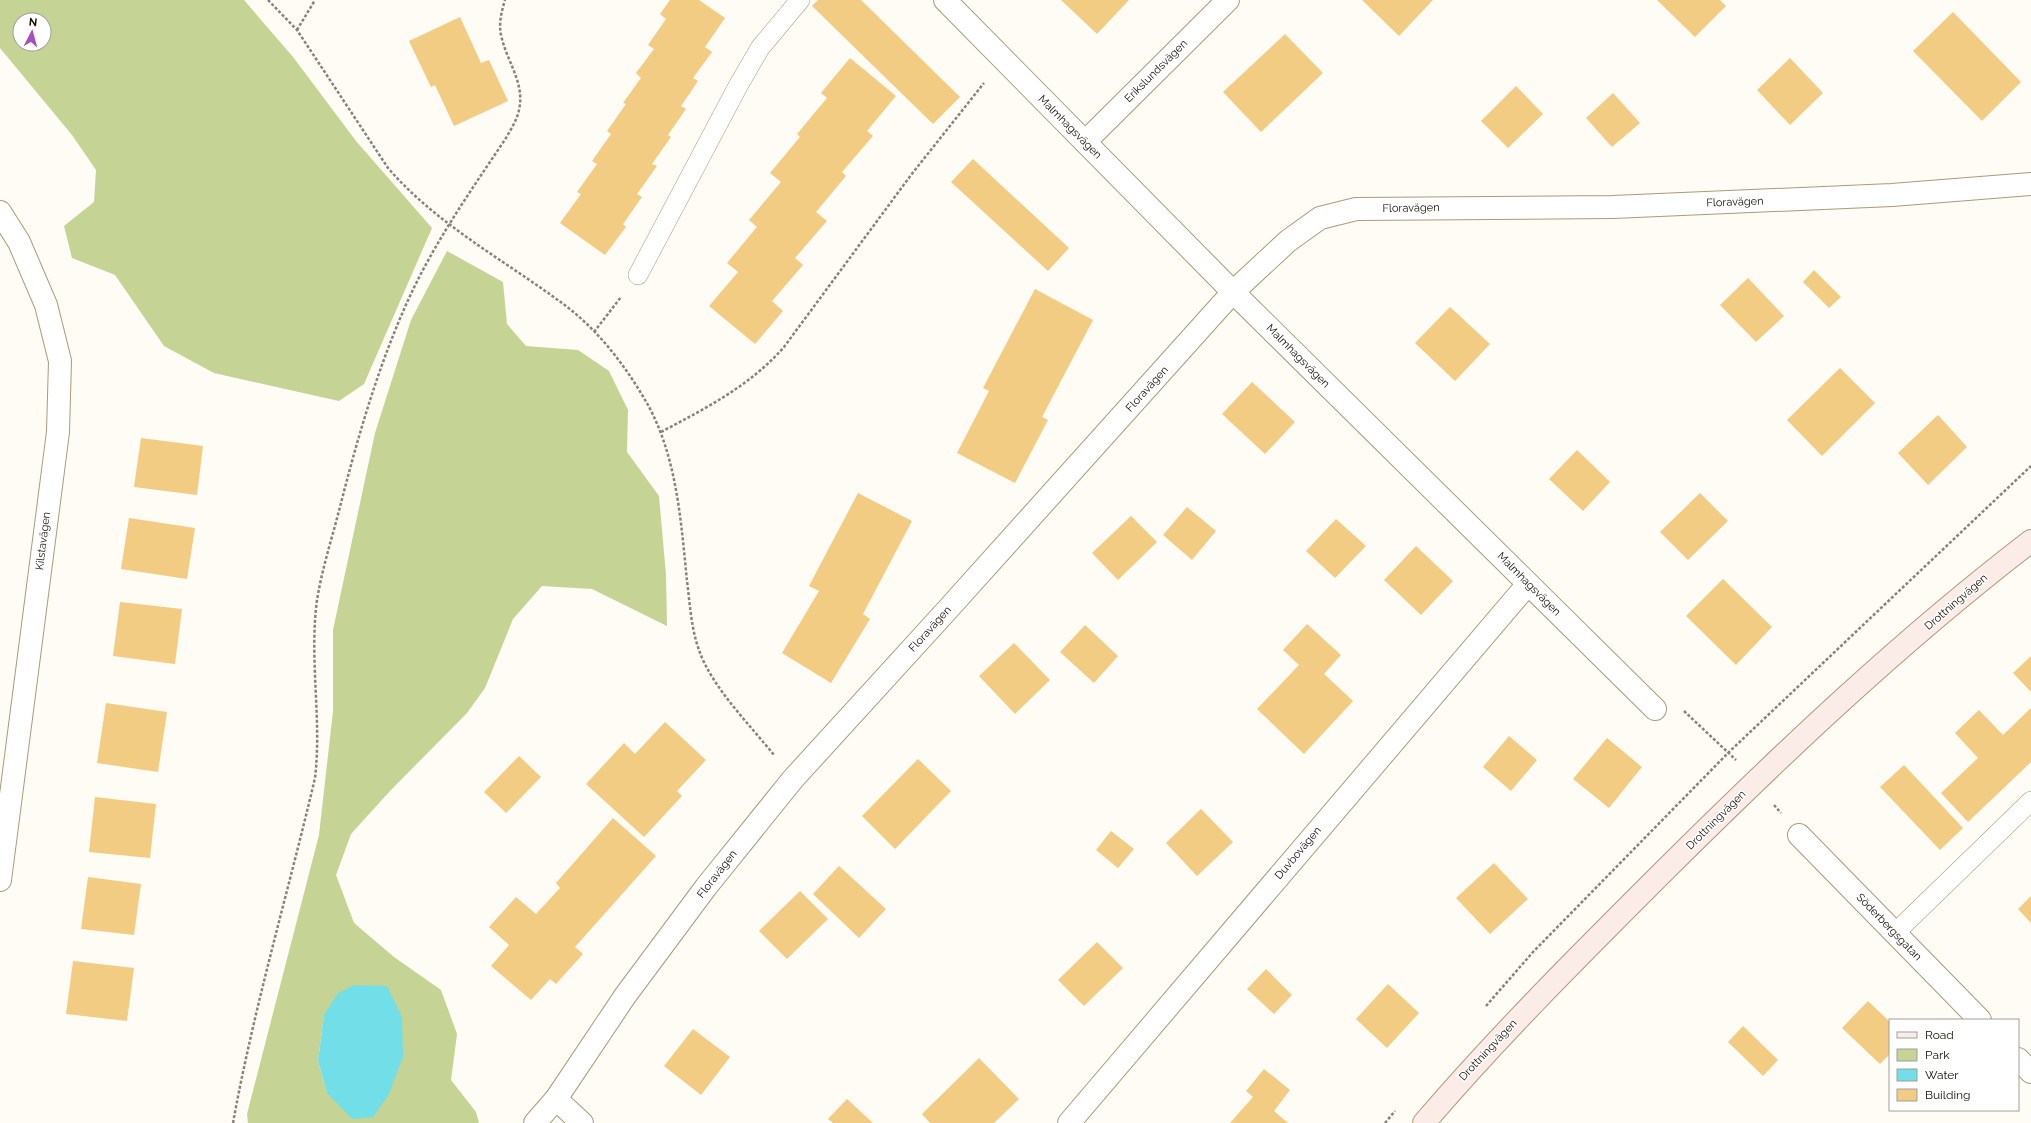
<svg xmlns="http://www.w3.org/2000/svg" width="2031" height="1123" font-family="Raleway,sans-serif">
	<style>
		.green { fill: #c5d395; fill-rule: evenodd }
		.water { fill: #71dee8 }
		.building { fill: #f3cc83 }
		.lines { fill: none; stroke-linecap: round; stroke-linejoin: round }
		.lane-casing { stroke: #ab9a7b; stroke-width: 20 }
		.street-casing { stroke: #ab9a7b; stroke-width: 24 }
		.secondary-casing { stroke: #ab9a7b; stroke-width: 24 }
		.path { stroke: #87827a; stroke-width: 2.5; stroke-dasharray: 3 2; stroke-linecap: butt }
		.lane { stroke: #fff; stroke-width: 19 }
		.street { stroke: #fff; stroke-width: 22 }
		.secondary { stroke: #fcece7; stroke-width: 22 }
		.labels { text-anchor: middle; dominant-baseline: central; stroke-width: 3; stroke-linejoin: round; paint-order: stroke }
		.street-label { font-size: 11px; fill: #140e04; stroke: #fff }
	</style>
	<rect width="100%" height="100%" fill="#fffbf5"/>
	<g class="green">
		<path d="M0,0H244L293,57L356,141L432,228L364,384L339,401L214,373L164,346L115,275L72,258L64,226L94,202L96,170L72,135L0,48ZM20,20H44V44H20Z"/>
		<path d="M447,251L503,282L507,324L526,346L578,350L609,371L628,410L627,452L659,496L666,575L667,626L592,589L542,586L513,619L485,688L467,713L390,791L351,834L336,875L354,923L394,957L441,990L457,1034L451,1080L476,1112L479,1123H248L247,1114L319,835L333,711V630L375,433L411,320ZM324,1015L327,1093L318,1061Z"/>
	</g>
	<path class="water" d="M355,985L387,986L402,1017L403,1057L388,1096L373,1117L352,1119L327,1093L318,1061L324,1015L338,993Z"/>
	<g class="building">
		<path d="M670,0H699L725,18L705,47L712,52L693,78L698,81L681,106L686,109L668,135L671,137L652,164L657,166L637,194L642,197L623,224L626,227L605,255L560,223L581,194L577,192L597,164L592,161L611,134L607,131L626,104L623,103L641,78L636,73L654,49L648,45L666,19L660,14Z"/>
		<path d="M818,0H861L960,97L933,124L812,6Z"/>
		<path d="M1061,0H1129L1097,34Z"/>
		<path d="M1362,0H1433L1399,36Z"/>
		<path d="M1657,0H1720L1726,6L1695,37Z"/>
		<path d="M1953,12L2021,82L1982,121L1913,51Z"/>
		<path d="M460,17L481,63L489,60L508,101L454,126L435,85L431,87L409,41Z"/>
		<path d="M1285,34L1323,73L1261,132L1223,92Z"/>
		<path d="M850,58L896,96L867,131L873,136L842,172L846,176L816,212L827,221L795,258L803,265L772,301L783,311L755,344L709,306L738,272L727,263L757,227L749,220L781,182L770,173L800,137L797,134L827,98L821,93Z"/>
		<path d="M1790,58L1823,93L1790,125L1757,90Z"/>
		<path d="M1516,86L1543,114L1508,148L1481,121Z"/>
		<path d="M1613,93L1640,123L1612,147L1586,118Z"/>
		<path d="M973,159L1069,248L1048,271L951,182Z"/>
		<path d="M1814,270L1841,297L1829,308L1803,282Z"/>
		<path d="M1748,278L1784,316L1756,342L1720,305Z"/>
		<path d="M1035,289L1093,320L1042,417L1048,420L1015,483L957,453L989,391L983,388Z"/>
		<path d="M1450,307L1490,344L1455,381L1415,343Z"/>
		<path d="M1840,368L1875,403L1822,456L1787,420Z"/>
		<path d="M1252,382L1295,422L1265,454L1222,414Z"/>
		<path d="M1938,415L1967,447L1928,485L1898,453Z"/>
		<path d="M141,438L203,446L197,495L134,487Z"/>
		<path d="M1577,450L1610,482L1583,511L1549,479Z"/>
		<path d="M858,493L912,521L863,614L870,619L831,683L782,653L819,591L809,586Z"/>
		<path d="M1700,493L1728,521L1688,560L1660,532Z"/>
		<path d="M1187,507L1216,531L1192,560L1163,535Z"/>
		<path d="M1131,516L1157,542L1118,580L1092,553Z"/>
		<path d="M129,518L195,528L187,579L121,569Z"/>
		<path d="M1336,519L1366,546L1335,578L1306,551Z"/>
		<path d="M1416,546L1453,581L1421,615L1384,580Z"/>
		<path d="M1723,579L1772,627L1736,665L1686,616Z"/>
		<path d="M120,602L182,609L175,664L113,656Z"/>
		<path d="M1307,624L1341,655L1324,674L1353,701L1304,754L1257,709L1299,665L1283,650Z"/>
		<path d="M1085,625L1118,656L1094,683L1060,652Z"/>
		<path d="M1014,643L1050,680L1015,714L979,676Z"/>
		<path d="M2031,656V692L2013,673Z"/>
		<path d="M106,703L167,712L158,772L97,763Z"/>
		<path d="M2031,708V762L1968,822L1941,793L1978,758L1955,733L1979,710L2003,735Z"/>
		<path d="M665,722L706,760L677,791L682,796L644,837L586,784L624,743L635,754Z"/>
		<path d="M1509,736L1537,760L1511,791L1483,767Z"/>
		<path d="M1607,738L1642,767L1609,808L1573,779Z"/>
		<path d="M519,756L541,777L506,813L484,792Z"/>
		<path d="M918,759L951,791L895,849L862,816Z"/>
		<path d="M1904,765L1963,828L1940,850L1880,787Z"/>
		<path d="M95,797L156,804L150,858L89,852Z"/>
		<path d="M1201,809L1233,842L1197,876L1166,843Z"/>
		<path d="M613,818L656,856L575,947L583,954L556,984L550,979L531,1000L491,966L509,945L489,927L516,897L536,914L560,888L556,883Z"/>
		<path d="M1111,831L1134,849L1118,868L1096,850Z"/>
		<path d="M1494,863L1528,899L1490,934L1456,898Z"/>
		<path d="M839,866L886,909L859,938L813,894Z"/>
		<path d="M88,877L141,884L134,935L81,929Z"/>
		<path d="M800,891L828,919L787,959L759,931Z"/>
		<path d="M2031,896V923L2018,909Z"/>
		<path d="M1097,942L1123,968L1084,1006L1058,980Z"/>
		<path d="M73,961L134,968L127,1021L66,1014Z"/>
		<path d="M1266,969L1292,995L1274,1014L1247,989Z"/>
		<path d="M1388,984L1419,1013L1387,1048L1356,1019Z"/>
		<path d="M1868,1001L1890,1022V1054L1880,1064L1842,1028Z"/>
		<path d="M1743,1026L1778,1060L1763,1076L1728,1042Z"/>
		<path d="M693,1029L730,1057L701,1095L664,1066Z"/>
		<path d="M979,1058L1019,1099L994,1123H930L922,1114Z"/>
		<path d="M1264,1069L1290,1090L1274,1111L1288,1123H1230L1253,1097L1246,1091Z"/>
		<path d="M847,1099L873,1123H833L828,1119Z"/>
	</g>
	<g class="lines">
		<defs>
			<g id="lane">
				<path d="M638,275L738,86L760,48L800,0"/>
				<path d="M1895,933L2031,801"/>
			</g>
			<g id="street">
				<path d="M945,0L1233,292L1655,709"/>
				<path d="M1085,142L1228,0"/>
				<path d="M0,212L19,242L46,305L60,361L58,432L0,880"/>
				<path d="M1799,835L1980,1020"/>
				<path d="M2018,1059L2031,1072"/>
				<path d="M556,1099L582,1123"/>
				<path d="M535,1123L556,1099L625,996L706,887L793,779L949,608L1233,292L1288,241L1320,218L1356,209L1613,207L1892,195L2031,184"/>
				<path d="M1069,1123L1528,584"/>
			</g>
			<path id="secondary" d="M1424,1123C1501,1033 1585,950 1669,866C1784,752 1902,640 2031,541"/>
		</defs>
		<use href="#lane" class="lane-casing"/>
		<use href="#street" class="street-casing"/>
		<use href="#secondary" class="secondary-casing"/>
		<g class="path">
			<path d="M268,0L297,30L388,168C437,225 506,261 566,306C600,332 627,368 648,405C677,458 681,522 687,581C690,604 691,628 699,650C711,686 750,725 774,755"/>
			<path d="M297,30L315,0"/>
			<path d="M594,332L621,297"/>
			<path d="M661,432C706,408 750,386 784,347L911,175L984,83"/>
			<path d="M1684,711L1736,760"/>
			<path d="M1774,805L1781,813"/>
			<path d="M1486,1006L1533,952L1729,752L2031,466"/>
			<path d="M233,1123C254,1007 288,893 315,778C322,719 309,660 317,600C322,569 332,538 340,507C358,436 379,363 410,296C436,240 472,189 506,138C511,129 517,120 519,110C525,84 508,63 502,39C498,26 501,13 505,0"/>
			<path d="M1385,1123L1395,1111"/>
		</g>
		<use href="#lane" class="lane"/>
		<use href="#street" class="street"/>
		<use href="#secondary" class="secondary"/>
	</g>
	<g class="labels">
		<g class="street-label">
			<text transform="translate(1156 71) rotate(-45)">Erikslundsvägen</text>
			<text transform="translate(1070 127) rotate(45)">Malmhagsvägen</text>
			<text transform="translate(1735 202) rotate(-2)">Floravägen</text>
			<text transform="translate(1411 208) rotate(-1)">Floravägen</text>
			<text transform="translate(1298 356) rotate(45)">Malmhagsvägen</text>
			<text transform="translate(1147 389) rotate(-48)">Floravägen</text>
			<text transform="translate(43 541) rotate(-83)">Kilstavägen</text>
			<text transform="translate(1529 584) rotate(45)">Malmhagsvägen</text>
			<text transform="translate(1956 602) rotate(-41)">Drottningvägen</text>
			<text transform="translate(930 629) rotate(-48)">Floravägen</text>
			<text transform="translate(1716 820) rotate(-45)">Drottningvägen</text>
			<text transform="translate(1298 853) rotate(-50)">Duvbovägen</text>
			<text transform="translate(717 874) rotate(-52)">Floravägen</text>
			<text transform="translate(1889 927) rotate(46)">Söderbergsgatan</text>
			<text transform="translate(1488 1050) rotate(-47)">Drottningvägen</text>
		</g>
	</g>
	<rect x="1889" y="1019" width="130" height="92" fill="#ffffff" stroke="#a19f9b"/>
	<rect x="1897" y="1032" width="20" height="6" fill="#fcece7" stroke="#a19f9b"/>
	<text x="1925" y="1039" font-size="12" fill="#140e04">Road</text>
	<rect x="1897" y="1049" width="20" height="12" fill="#c5d395" stroke="#a19f9b"/>
	<text x="1925" y="1059" font-size="12" fill="#140e04">Park</text>
	<rect x="1897" y="1069" width="20" height="12" fill="#71dee8" stroke="#a19f9b"/>
	<text x="1925" y="1079" font-size="12" fill="#140e04">Water</text>
	<rect x="1897" y="1089" width="20" height="12" fill="#f3cc83" stroke="#a19f9b"/>
	<text x="1925" y="1099" font-size="12" fill="#140e04">Building</text>
	<g transform="translate(32 32) rotate(6)"><circle r="19" fill="#ffffff" stroke="#a19f9b"/>
	<path d="M0-3L7 15L0 10L-7 15Z" fill="#a651c0"/>
	<text y="-6" font-size="11" font-weight="bold" text-anchor="middle" fill="#140e04">N</text>
	</g>
</svg>
